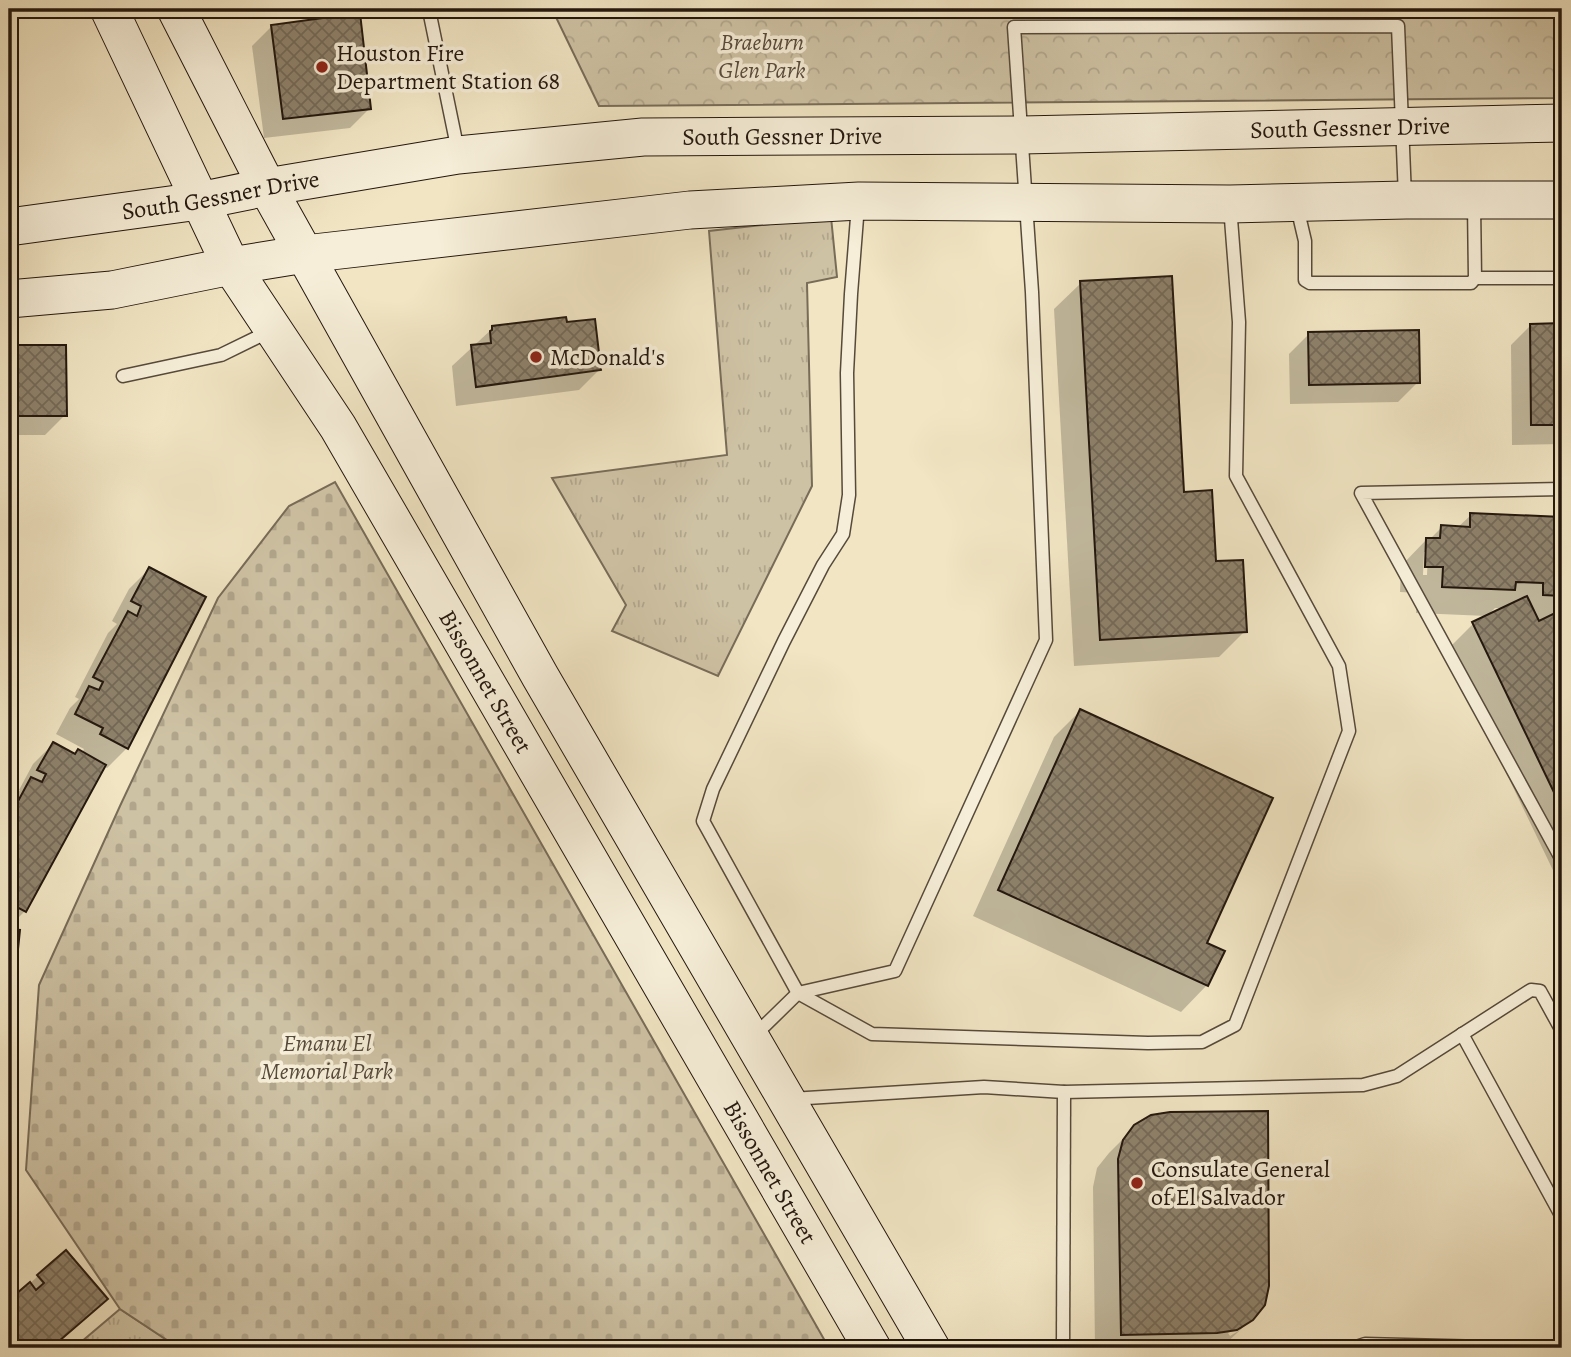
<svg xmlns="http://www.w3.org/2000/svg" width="1571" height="1357" font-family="Alegreya,serif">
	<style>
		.grass { fill: url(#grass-tufts); stroke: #786c59; stroke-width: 2 }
		.forest { fill: url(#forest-crowns); stroke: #786c59; stroke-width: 2 }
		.cemetery { fill: url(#cemetery-stones); stroke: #786c59; stroke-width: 2 }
		.shadow { fill: #0003; fill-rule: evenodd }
		.building { fill: url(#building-cross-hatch); stroke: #23170e; stroke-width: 2 }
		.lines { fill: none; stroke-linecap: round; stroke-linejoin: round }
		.service-casing { stroke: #564a3b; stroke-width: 15 }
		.secondary-casing { stroke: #23170e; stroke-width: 39 }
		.service { stroke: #f6eed8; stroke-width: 12 }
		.secondary { stroke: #f6eed8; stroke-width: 37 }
		.poi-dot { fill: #8f2418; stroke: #f6eed8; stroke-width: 2.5 }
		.labels { text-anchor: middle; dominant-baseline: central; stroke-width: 7; stroke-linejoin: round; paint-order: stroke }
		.park-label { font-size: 24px; font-style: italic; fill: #564a3b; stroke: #f6eed8 }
		.poi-label { font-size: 24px; fill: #23170e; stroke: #f6eed8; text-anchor: start }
		.street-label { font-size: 24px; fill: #23170e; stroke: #f6eed8 }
	</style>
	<defs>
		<pattern id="grass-tufts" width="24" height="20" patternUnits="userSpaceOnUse" patternTransform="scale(1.75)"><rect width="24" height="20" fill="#cec2a4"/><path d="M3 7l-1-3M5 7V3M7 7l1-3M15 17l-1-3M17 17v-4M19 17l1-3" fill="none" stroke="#b1a68c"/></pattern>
		<pattern id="forest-crowns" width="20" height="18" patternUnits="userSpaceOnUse" patternTransform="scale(1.75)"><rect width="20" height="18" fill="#cec2a4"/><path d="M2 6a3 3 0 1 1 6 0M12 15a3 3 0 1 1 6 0" fill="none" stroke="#b1a68c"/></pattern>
		<pattern id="cemetery-stones" width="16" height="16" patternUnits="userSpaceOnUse" patternTransform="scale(1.75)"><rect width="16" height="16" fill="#cec2a4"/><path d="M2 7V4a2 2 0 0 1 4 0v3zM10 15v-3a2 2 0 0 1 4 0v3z" fill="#b1a68c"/></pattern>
		<pattern id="building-cross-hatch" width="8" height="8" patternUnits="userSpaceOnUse" patternTransform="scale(1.75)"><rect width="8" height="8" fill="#8e826c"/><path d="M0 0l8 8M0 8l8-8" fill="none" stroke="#746957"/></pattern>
	</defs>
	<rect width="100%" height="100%" fill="#f1e5c3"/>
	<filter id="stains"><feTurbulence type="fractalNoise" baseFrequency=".00286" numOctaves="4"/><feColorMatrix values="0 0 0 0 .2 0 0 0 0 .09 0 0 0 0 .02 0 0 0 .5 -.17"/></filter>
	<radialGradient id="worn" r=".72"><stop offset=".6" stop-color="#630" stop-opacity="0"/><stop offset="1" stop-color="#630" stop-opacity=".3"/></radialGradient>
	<g class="grass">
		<path d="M831,217L837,277L807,283L812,486L718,676L612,631L626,605L552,478L727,455L709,231Z"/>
		<path d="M120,1309L179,1348H74Z"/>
	</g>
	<path class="forest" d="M552,9H1562V98L599,106Z"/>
	<path class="cemetery" d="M335,482L829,1348H179L120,1309L26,1170L39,985L120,806L218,598L289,506Z"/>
	<g class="shadow">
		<path d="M272,26L370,108L350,128L264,138L252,46Z"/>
		<path d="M1081,283L1215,563L1245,631L1219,657L1074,666L1054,309Z"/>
		<path d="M1531,325H1562V444L1512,445L1511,345Z"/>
		<path d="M493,328L599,370L579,390L456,406L452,366Z"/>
		<path d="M1309,334L1418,382L1398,402L1290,404L1289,354Z"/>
		<path d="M9,346H64L65,415L45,435H9Z"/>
		<path d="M1471,515L1562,519V623H1558L1562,631V889L1447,650L1473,624L1506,608H1495L1487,616L1416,613L1417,593L1400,592L1401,566L1427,539H1430L1442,527L1457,528ZM1424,552H1428L1427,575H1423Z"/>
		<path d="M149,569L127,748L107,768L104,766L25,911L9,927V804L20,790H19L33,764L53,744L74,755L78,751L82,753L84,749L56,734L70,708L79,699L75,697L108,633L117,624L112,621L129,589Z"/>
		<path d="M1080,711L1205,944L1222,952L1207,985L1181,1012L973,916L1054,737Z"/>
		<path d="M1136,1126L1252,1319L1221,1348H1095L1093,1187L1097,1168L1109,1153ZM1240,1326V1330L1230,1336L1228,1333Z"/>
		<path d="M9,1204L15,1287L9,1294Z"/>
		<path d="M38,1276L106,1299L86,1318L52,1348H9V1303Z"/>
	</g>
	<g class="building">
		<path d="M360,13L371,109L283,119L271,25Z"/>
		<path d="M1172,276L1184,492L1212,490L1216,561L1243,560L1247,632L1100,640L1080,281Z"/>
		<path d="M566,317L567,322L595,319L601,370L476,387L471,345L491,343L490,331L492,330V326Z"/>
		<path d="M1562,323V425H1531L1530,324Z"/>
		<path d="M1419,330L1420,383L1309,385L1308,332Z"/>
		<path d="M9,345H66L67,416H9Z"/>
		<path d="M1470,513L1562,517V596L1543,595V583L1516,582L1515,590L1442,587L1443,567H1425L1426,538H1440L1441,525L1470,527Z"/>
		<path d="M149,567L206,597L128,749L100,734L103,728L75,714L89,686L99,690L103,682L93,677L128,611L137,616L141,606L131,601Z"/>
		<path d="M1527,596L1539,621L1555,613L1562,627V809L1472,622Z"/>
		<path d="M1080,709L1273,798L1207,943L1225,951L1208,986L998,890Z"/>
		<path d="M53,742L75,754L78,749L106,765L26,912L9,903V818L31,777L42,782L46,774L37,770Z"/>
		<path d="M9,929L20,930L9,1035Z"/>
		<path d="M1268,1111L1269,1286L1265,1305L1253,1320L1237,1330L1217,1333L1121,1335L1118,1159L1123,1140L1134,1125L1151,1115L1170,1112Z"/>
		<path d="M9,1182L17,1288H9Z"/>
		<path d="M66,1250L108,1299L51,1348H9V1300L30,1282L36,1290L44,1283L37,1275Z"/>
	</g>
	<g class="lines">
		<defs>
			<g id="service">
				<path d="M428,9L430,15L458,151"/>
				<path d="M858,205L851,294L847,373L849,495L843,534L823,565L784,641L713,789L703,821L798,993L872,1034L1148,1043L1202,1042L1235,1025L1349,731L1339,666L1236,476L1239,322L1230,206"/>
				<path d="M1297,207L1305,241V280L1310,283H1471L1475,278L1474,204"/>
				<path d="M1475,278H1562"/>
				<path d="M123,376L221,355L272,330"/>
				<path d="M1562,489L1361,493L1562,860"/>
				<path d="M1462,1034L1562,1217"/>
				<path d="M754,1036L798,993L895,971L1046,640L1032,292L1014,27L1398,26L1405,197"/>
				<path d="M791,1099L984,1087L1064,1092L1363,1085L1397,1076L1531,990L1540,991L1562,1031"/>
				<path d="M1063,1348L1064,1092"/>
				<path d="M1353,1348L1365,1344L1528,1348L1562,1346"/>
			</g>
			<g id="secondary">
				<path id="s1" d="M109,9L231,266L338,427L872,1348"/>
				<path d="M176,9L267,187L540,676L931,1348"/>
				<path id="s2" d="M9,227L199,201L267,187L458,155L643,137L1022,135L1562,123"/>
				<path d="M9,299L112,290L231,266L305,254L690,210L859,201L1230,204L1406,200H1562"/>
			</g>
		</defs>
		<use href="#service" class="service-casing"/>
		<use href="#secondary" class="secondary-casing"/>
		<use href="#service" class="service"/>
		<use href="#secondary" class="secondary"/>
	</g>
	<g class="poi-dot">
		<circle cx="322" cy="67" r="7"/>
		<circle cx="536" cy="357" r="7"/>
		<circle cx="1137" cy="1183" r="7"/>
	</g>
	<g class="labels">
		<g class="park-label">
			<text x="762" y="42">Braeburn<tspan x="762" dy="28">Glen Park</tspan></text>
			<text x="327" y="1043">Emanu El<tspan x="327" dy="28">Memorial Park</tspan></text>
		</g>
		<g class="poi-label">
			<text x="336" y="53">Houston Fire<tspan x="336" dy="28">Department Station 68</tspan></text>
			<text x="550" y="357">McDonald's</text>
			<text x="1151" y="1169">Consulate General<tspan x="1151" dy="28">of El Salvador</tspan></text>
		</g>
		<g class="street-label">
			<text stroke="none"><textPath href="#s2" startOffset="1348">South Gessner Drive</textPath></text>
			<text stroke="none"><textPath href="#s2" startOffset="780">South Gessner Drive</textPath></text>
			<text stroke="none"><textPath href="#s2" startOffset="214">South Gessner Drive</textPath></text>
			<text stroke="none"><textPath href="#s1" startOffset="772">Bissonnet Street</textPath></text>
			<text stroke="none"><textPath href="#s1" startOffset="1339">Bissonnet Street</textPath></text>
		</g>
	</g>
	<rect width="1571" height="1357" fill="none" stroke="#f1e5c3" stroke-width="35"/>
	<rect x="10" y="10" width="1550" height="1336" fill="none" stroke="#23170e" stroke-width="3.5"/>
	<rect x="18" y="18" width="1536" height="1322" fill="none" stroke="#23170e" stroke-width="2"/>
	<rect width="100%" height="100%" filter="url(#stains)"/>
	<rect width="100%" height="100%" fill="url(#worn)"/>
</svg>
